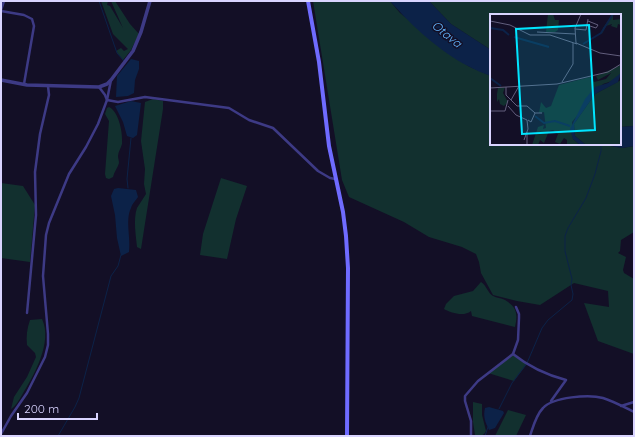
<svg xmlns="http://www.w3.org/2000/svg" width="635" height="437" font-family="Quicksand,sans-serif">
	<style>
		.green { fill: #12302f }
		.water { fill: #0c2248 }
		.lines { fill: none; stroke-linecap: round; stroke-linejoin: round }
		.stream { stroke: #0c2248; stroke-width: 1 }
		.minor { stroke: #3d3a85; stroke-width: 2.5 }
		.tertiary { stroke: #3d3a85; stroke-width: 3.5 }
		.secondary { stroke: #6f6bff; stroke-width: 4 }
		.labels { text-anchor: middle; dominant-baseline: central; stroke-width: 3; stroke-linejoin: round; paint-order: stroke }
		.water-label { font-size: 12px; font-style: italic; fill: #62b6ff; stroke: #130f26 }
		.inset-river { fill: none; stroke: #0c2248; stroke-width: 2 }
		.inset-road { fill: none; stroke: #625e7d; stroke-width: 1 }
		.view { fill: #00e5ff; fill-opacity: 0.15; stroke: #00e5ff; stroke-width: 2 }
		.inset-edge { fill: none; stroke: #d9d4ff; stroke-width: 2 }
	</style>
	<rect width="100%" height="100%" fill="#130f26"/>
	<g class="green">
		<path d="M101,1H108L107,5L110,6L123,28L111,1H115L130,24L139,34L131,50L123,60L116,51L121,48L124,51L128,49L113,34Z"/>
		<path d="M313,1H390L400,13L468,66L491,76V144H600L622,148L634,146V232L621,240L620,251L618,253L626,257L623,270L624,273L634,279V354L598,341L584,303L609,307L608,291L574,283L540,305L517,301L493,295L481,273L479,262L476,254L462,247L429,237L404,222L349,197L342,180Z"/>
		<path d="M429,1H634V126L620,127V15H491V50L451,24Z"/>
		<path d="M153,99L163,101V109L141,249L137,247C136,236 133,219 137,208C140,203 143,199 146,194L144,184L145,169L141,141L145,102Z"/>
		<path d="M109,107C119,112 123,133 122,144C121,148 118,152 118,156C118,158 119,161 119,163C118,167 114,172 113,177L109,179L106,178L105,174L109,121L105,114L107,108Z"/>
		<path d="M221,178L247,186L236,219L227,259L200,255L203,234Z"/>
		<path d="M1,183L23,186L35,205L30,262L1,258Z"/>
		<path d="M481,282C487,286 487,292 493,296C497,298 501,298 505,300C517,307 518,314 515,327L472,316L471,311C464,317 451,313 444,309L446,304L454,296L473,291Z"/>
		<path d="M42,319C53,342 34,375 22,395C19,400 16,406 11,409L14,397L27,377L36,357L35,353L27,345C26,337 27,328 30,320Z"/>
		<path d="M513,355L527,364L514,381L488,373Z"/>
		<path d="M473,402L482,404V415L486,431C483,437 479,436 473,436L475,435L473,422Z"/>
		<path d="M508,410L526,415L516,436H495Z"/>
	</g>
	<g class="water">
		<path d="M390,1H429L451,24L491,50V76C483,73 475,70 468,66C440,52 411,25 390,1Z"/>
		<path d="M131,59L139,61V69L135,80L134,93L128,96L116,97L117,76Z"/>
		<path d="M131,101L141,103L137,135L133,138L127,136L123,122L115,106Z"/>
		<path d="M634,126V146L622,148L600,144H620V127Z"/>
		<path d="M118,188L136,190L138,197C136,200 132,204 131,208C125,220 131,238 129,252L121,256L117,238L115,215L111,196L114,189Z"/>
		<path d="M489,407L503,411L504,413L495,428L489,430C485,422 483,416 485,408Z"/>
	</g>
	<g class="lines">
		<g class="stream">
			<path d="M99,1L117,53L124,61"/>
			<path d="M128,188L127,179L131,138"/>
			<path d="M499,409L512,383L527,363L542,328L548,320L572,300L573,294L571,285L572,279L565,251V236L568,228L586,198L595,174L601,151V144"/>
			<path d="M58,436L75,407L79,398L111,276L118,266L121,255"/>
			<path d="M485,436L488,427"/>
		</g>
		<g class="minor">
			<path d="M1,10L4,1"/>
			<path d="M1,11L24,15L32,19L34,26L24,84"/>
			<path d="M99,87L105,95L107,100L118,102L145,97L229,108L249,120L273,128L318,171L330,178L335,179"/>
			<path d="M27,313L36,215L35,172L40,134L49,95L48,86"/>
			<path d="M513,354C528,366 547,375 566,380L551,401"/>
			<path d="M621,406L634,402"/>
			<path d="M1,434L11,416L27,393L45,357L48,345V334L43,276L46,235L49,223L69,174L86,147L98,124L107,100L111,80"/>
			<path d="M471,436V421L465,401V396L478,381L513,354L518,340L519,318V314L516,307"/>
			<path d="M530,436C533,427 536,415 543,408C553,397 589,394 603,398C613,401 624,407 634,412"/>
		</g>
		<path class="tertiary" d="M1,80L27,85L99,87L107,84L111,80L133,51L141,32L150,1"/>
		<path class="secondary" d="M308,1L319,62L329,146L343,212L346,236L348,268L347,436"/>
	</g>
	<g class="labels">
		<g class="water-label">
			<text transform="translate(447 34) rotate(39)">Otava</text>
		</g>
	</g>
	<g transform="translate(490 14)">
		<rect width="131" height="131" fill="#130f26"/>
		<path d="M58,0H63L65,6H69L68,16L65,18H56ZM123,0V6L131,5V11L128,10L127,14L121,12L122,10L116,12L112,20L113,14ZM131,51V59L125,66L113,70L82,108L83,125L90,131H77V126L74,124L70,130L65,128L68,120L63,116L59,117L54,129L50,126L48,131H42L48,113L54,111L53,115L56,114L54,98L49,99L51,88L56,94L61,92L69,71L104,62L102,66L104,68L116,65L121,59L108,66L106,62ZM131,66V131H96L85,122L84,110L105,80ZM15,73L13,79L18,88L14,92L10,90L9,85L7,88V80L8,74Z" fill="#12302f"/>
		<path d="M131,59L128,68L105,80L84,110L85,122L96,131H90L83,125L80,115L95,85L105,73L118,69Z" fill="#0c2248"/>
		<path class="inset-river" d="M0,14L13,16L19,21M24,23L59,33M93,30L111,19L123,0M0,64L11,72M45,102L54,109L65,107L80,112"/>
		<path class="inset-road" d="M91,0L85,14L86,29L110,39L131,42M0,7L20,11L40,21H60L87,30M97,11L106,14L108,11L98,7M85,15L96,16L98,5M47,18L85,20M72,68L83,50V29M16,73V81L21,86L29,72M0,74L67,70L118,58L131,50M21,86L27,92H37L45,99H52M18,92L26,101L37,106L38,115L34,126M0,97H15L18,86M38,106L41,108L45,99M37,131V118"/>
		<path class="view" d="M99,11L105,116L32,120L26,15Z"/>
		<rect width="131" height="131" class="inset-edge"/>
	</g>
	<rect width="635" height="437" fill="none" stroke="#d9d4ff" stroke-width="4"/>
	<path d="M18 413v6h79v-6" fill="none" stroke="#d9d4ff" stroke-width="2"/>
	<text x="24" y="413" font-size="12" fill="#d9d4ff" stroke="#130f26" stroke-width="3" paint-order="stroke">200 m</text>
</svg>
